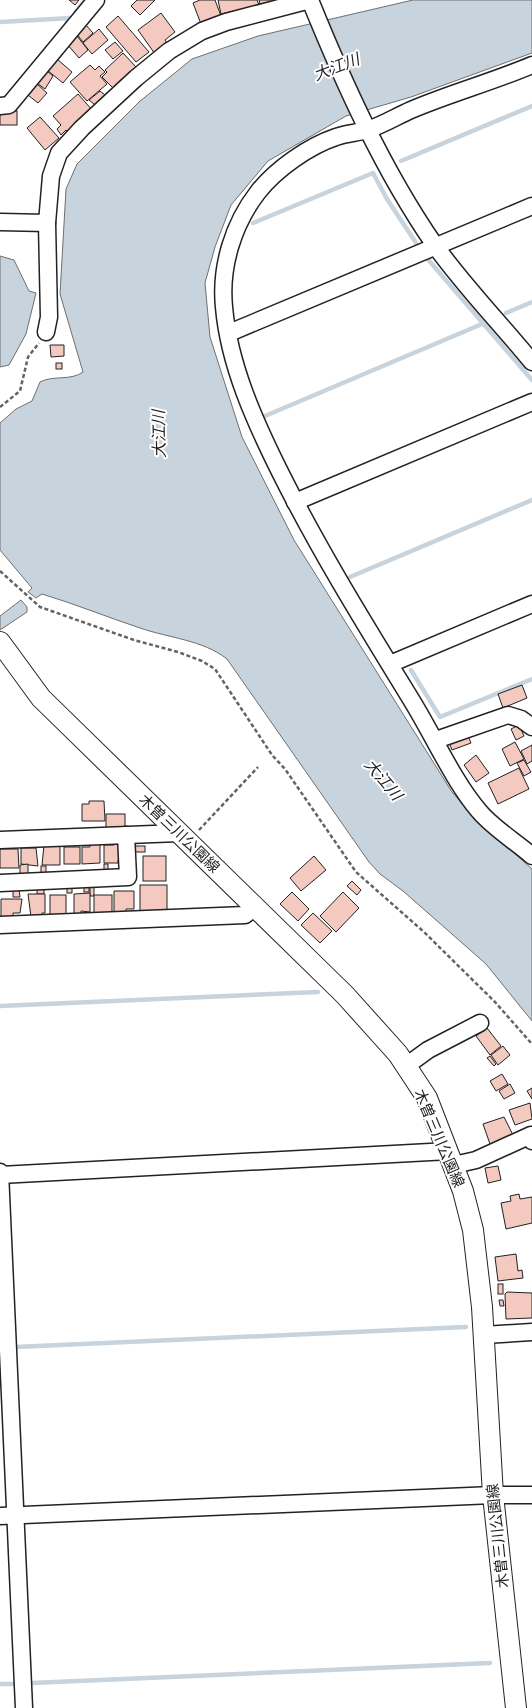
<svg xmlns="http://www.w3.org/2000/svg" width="532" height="1708" font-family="Barlow,'Noto Sans JP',sans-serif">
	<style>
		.water { fill: #c7d3dd; stroke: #6f6f6f }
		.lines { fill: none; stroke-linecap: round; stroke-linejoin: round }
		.stream { stroke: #c7d3dd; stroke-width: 4.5 }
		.building { fill: #f3c9c0; stroke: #222 }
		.minor-casing { stroke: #222; stroke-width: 19 }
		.major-casing { stroke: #222; stroke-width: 22 }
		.path { stroke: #646464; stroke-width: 2.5; stroke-dasharray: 4 2.5; stroke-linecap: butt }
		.minor { stroke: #fff; stroke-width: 16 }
		.major { stroke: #fff; stroke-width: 20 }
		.labels { text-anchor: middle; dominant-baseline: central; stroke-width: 4; stroke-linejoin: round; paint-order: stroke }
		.street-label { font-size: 15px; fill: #222; stroke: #fff }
		.water-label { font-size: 16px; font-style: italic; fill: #222; stroke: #fff }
	</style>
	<rect width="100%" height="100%" fill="#fff"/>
	<g class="water">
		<path d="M413,0H532V53L411,97L346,116L268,161L231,205L215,247L205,283L210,337L242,437L294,540L452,792L473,816L532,869V1021L486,964L403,891L380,874L369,862L227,659C203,640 169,638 140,628C107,617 75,604 42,594L36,598L28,592L32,588L0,550V423L16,409L32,401L40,382C53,375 71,381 83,372L60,294L66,189L77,164L139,102L192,59L258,36Z"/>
		<path d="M0,256L14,260L29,291L36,293L26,334L9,365L0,367Z"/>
		<path d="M21,600L27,607V612L0,630V616Z"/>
	</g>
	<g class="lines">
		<g class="stream">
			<path d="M75,13L85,0"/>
			<path d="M0,22L71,18L67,22"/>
			<path d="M401,161L532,106"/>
			<path d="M253,223L373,173L387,199L420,249"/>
			<path d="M425,256L532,380"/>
			<path d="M506,313L532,302"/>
			<path d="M265,416L482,324"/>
			<path d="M350,577L532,500"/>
			<path d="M411,670L440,717L532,679"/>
			<path d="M0,1006L318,992"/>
			<path d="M15,1347L466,1327"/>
			<path d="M32,1683L490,1663"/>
			<path d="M0,1684H16"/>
		</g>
	</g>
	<g class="building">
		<path d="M69,0H79L75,5Z"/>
		<path d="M137,0H155L140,15L131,6Z"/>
		<path d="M200,0H215L221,16L201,24L193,3Z"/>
		<path d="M218,0H257L259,5L221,14Z"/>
		<path d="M259,0H280L261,8Z"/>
		<path d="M161,13L175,32L165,40L168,45L155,54L138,30Z"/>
		<path d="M118,16L149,52L136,62L106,27Z"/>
		<path d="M85,24L93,33L83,42L75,32Z"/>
		<path d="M99,29L108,40L92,54L83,43Z"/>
		<path d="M77,36L88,50L79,58L67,44Z"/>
		<path d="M115,42L123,51L113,59L105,50Z"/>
		<path d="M123,53L136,67L113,88L102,77L107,72L105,70Z"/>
		<path d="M57,59L72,72L63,83L47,70Z"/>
		<path d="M90,65L95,70L99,66L105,72L100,76L107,84L87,101L70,82Z"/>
		<path d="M47,71L53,76L45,89L37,83Z"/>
		<path d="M37,84L47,93L38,103L28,95Z"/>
		<path d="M100,91L109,98L100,109L89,100Z"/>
		<path d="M78,94L93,111L68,132L66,130L61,135L57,129L61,125L53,116Z"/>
		<rect x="0" y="111" width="17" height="14"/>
		<path d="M40,117L59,138L45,150L27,128Z"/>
		<path d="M50,345H64V356L51,357Z"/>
		<rect x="56" y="363" width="6" height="6"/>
		<path d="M522,685L527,698L503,708L498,694Z"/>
		<path d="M519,725L524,736L516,740L511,729Z"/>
		<path d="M467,733L471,743L452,750L448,740Z"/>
		<path d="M515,742L524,759L510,766L502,749Z"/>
		<path d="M532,745V761L527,764L521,751Z"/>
		<path d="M476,755L489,773L476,782L464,765Z"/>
		<path d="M524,760L531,772L524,776L517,763Z"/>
		<path d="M519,768L529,789L498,804L488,783Z"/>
		<path d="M89,801H104L105,821H82V804H89Z"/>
		<rect x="106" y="814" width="19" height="16"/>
		<path d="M90,842H100V863L82,864V847H90Z"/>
		<path d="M114,842H122V860H118V863H104V845H114Z"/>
		<path d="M44,845H60V865H42Z"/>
		<rect x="133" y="846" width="12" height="6"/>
		<rect x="64" y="847" width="16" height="17"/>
		<path d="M21,848H36L38,866L21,864Z"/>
		<path d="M0,849H18L19,868H0Z"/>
		<rect x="143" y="856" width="23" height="25"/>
		<path d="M314,856L326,870L301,891L290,878Z"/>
		<path d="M28,864V876H20V865Z"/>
		<rect x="104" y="864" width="4" height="9"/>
		<rect x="41" y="866" width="5" height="10"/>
		<path d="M352,881L361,890L357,895L347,886Z"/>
		<rect x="84" y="884" width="5" height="8"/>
		<rect x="90" y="884" width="4" height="12"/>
		<rect x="140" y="885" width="27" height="27"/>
		<rect x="37" y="886" width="7" height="8"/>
		<rect x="67" y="886" width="5" height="7"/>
		<path d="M13,889H19L20,897H13Z"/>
		<path d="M114,891H134V909H126V913H114Z"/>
		<path d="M292,892L309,909L298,921L280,904Z"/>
		<path d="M343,892L359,908L336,932L320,916Z"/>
		<path d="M90,893V912L81,911V915H74V894Z"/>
		<path d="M28,894H45V913H42V917H31Z"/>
		<rect x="50" y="895" width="16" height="20"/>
		<rect x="94" y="895" width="18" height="20"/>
		<path d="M1,899H22L20,913H13V917L1,918Z"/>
		<path d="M313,913L332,931L320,943L301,925Z"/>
		<path d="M487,1028L501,1046L490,1055L476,1036Z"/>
		<path d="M503,1046L510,1055L498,1065L491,1055Z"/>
		<path d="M490,1056L496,1064L494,1066L487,1058Z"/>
		<path d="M502,1074L508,1084L496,1091L490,1081Z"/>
		<path d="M510,1084L515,1093L504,1099L499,1091Z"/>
		<path d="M532,1088V1099L527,1091Z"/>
		<path d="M530,1103L532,1119L515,1125L509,1110Z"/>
		<path d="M504,1117L515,1139L491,1147L483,1124Z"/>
		<path d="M498,1166L501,1180L488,1183L485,1168Z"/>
		<path d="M519,1194L520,1199L532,1197V1223L506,1229L501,1203L511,1201L510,1196Z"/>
		<path d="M516,1254L518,1271L522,1270L523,1278L498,1281L495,1257Z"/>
		<rect x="498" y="1284" width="5" height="10"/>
		<path d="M507,1292L532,1293V1318L506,1319L505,1294Z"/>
		<path d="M499,1300H503L504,1306H500Z"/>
	</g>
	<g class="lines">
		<defs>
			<g id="minor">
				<path d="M310,0C344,84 383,170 434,244C462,284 501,324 532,362"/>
				<path d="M532,65C492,82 451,93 411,110C397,116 383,125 367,130C357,133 346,133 336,137C309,146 276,169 258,192C233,224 220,267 224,307C229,365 255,422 281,474C320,552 366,626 412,701C433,735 454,782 479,811C493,828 515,841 532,856"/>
				<path d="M0,106L9,105L96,0"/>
				<path d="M0,222L47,223L51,176L59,153L82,128L136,78L169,51L202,31L226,22L310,0"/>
				<path d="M46,332L49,317L47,223"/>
				<path d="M229,333L532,206"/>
				<path d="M295,502L532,402"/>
				<path d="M390,664L532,604"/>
				<path d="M436,740L508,715L521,719L532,727"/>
				<path d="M0,840L179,833"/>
				<path d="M0,883L128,877L126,835"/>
				<path d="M0,925L245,915L255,907"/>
				<path d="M406,1066L428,1050L480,1023"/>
				<path d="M454,1165L476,1160L531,1135L532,1141"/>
				<path d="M0,1172L24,1708"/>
				<path d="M0,1175L449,1151"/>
				<path d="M484,1335L532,1332"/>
				<path d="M0,1516L493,1495H532"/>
			</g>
			<path id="major" d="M0,642L41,698L345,995L398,1054L427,1098L463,1191L473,1230L482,1307L493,1495L516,1708"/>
		</defs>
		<use href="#minor" class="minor-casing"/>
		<use href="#major" class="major-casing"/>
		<g class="path">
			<path d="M0,407L20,391L28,357L39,343"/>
			<path d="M0,571L40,607L134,640L178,652L202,661L215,669L272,755L285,769L356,872L424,932L495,1002L532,1044"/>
			<path d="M199,830L258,767"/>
		</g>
		<use href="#minor" class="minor"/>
		<use href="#major" class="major"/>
	</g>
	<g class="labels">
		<g class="street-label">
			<text transform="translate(180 833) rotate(44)">木曽三川公園線</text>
			<text transform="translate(440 1138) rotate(67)">木曽三川公園線</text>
			<text transform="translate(497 1536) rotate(-96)">木曽三川公園線</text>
		</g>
		<g class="water-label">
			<text transform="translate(336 66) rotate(-21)">大江川</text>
			<text transform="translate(158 434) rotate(-91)">大江川</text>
			<text transform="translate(384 779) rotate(50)">大江川</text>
		</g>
	</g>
</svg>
